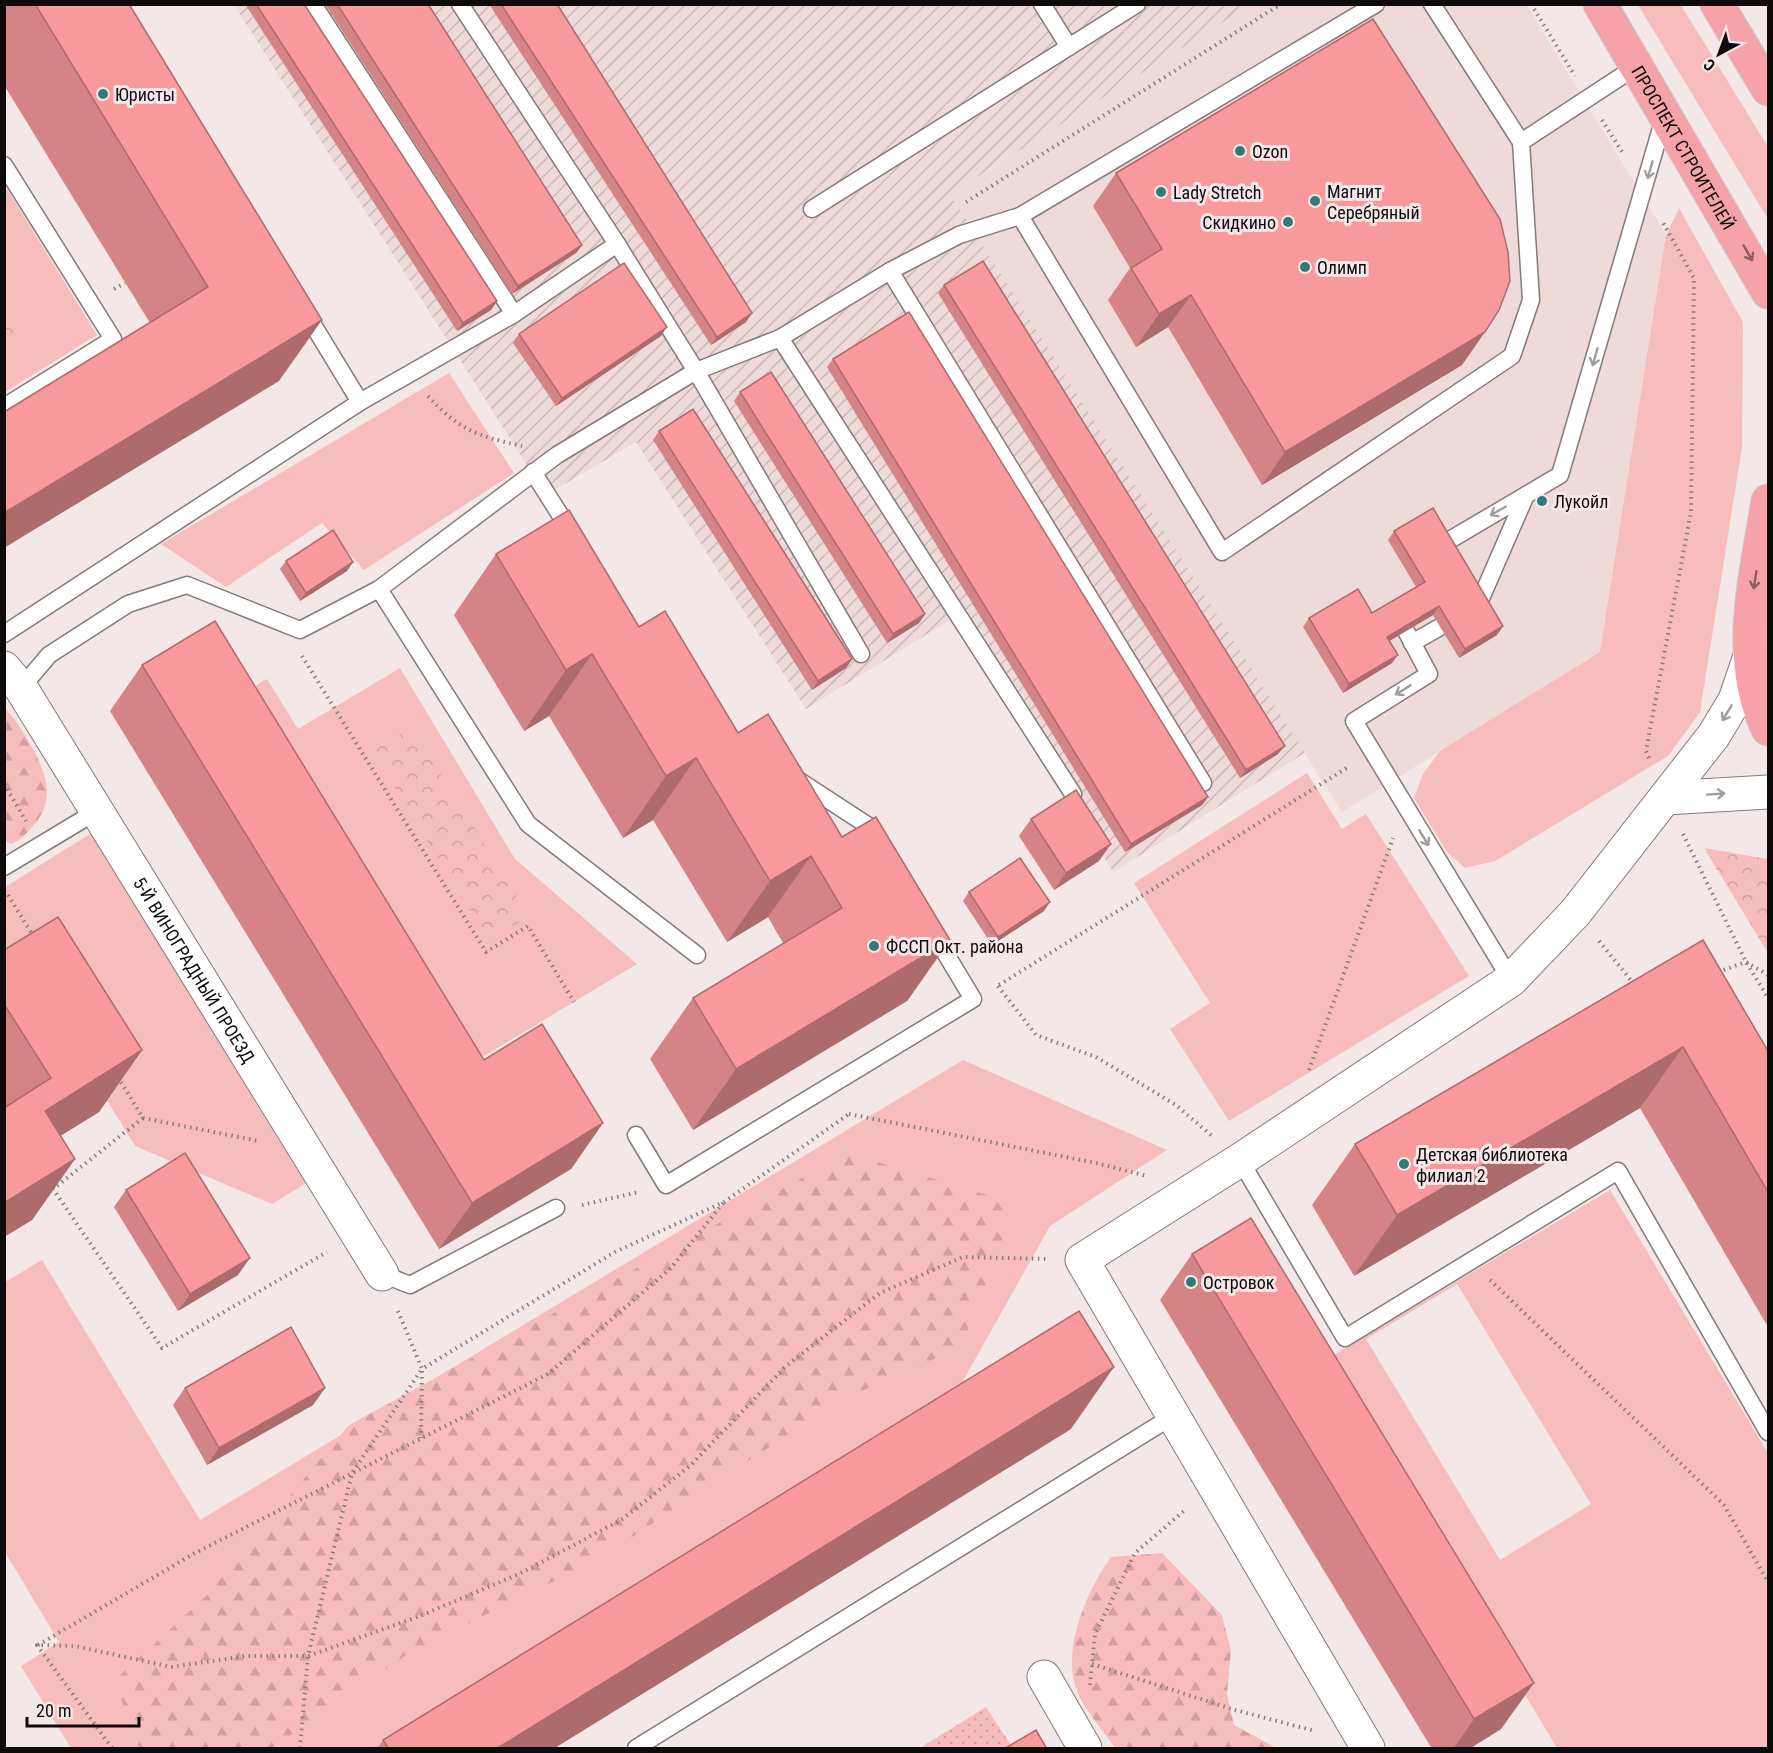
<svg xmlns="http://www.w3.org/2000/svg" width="1773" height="1753" font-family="'Roboto Condensed',sans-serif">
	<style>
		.built { fill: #eddad9 }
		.industrial { fill: url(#industrial-furrows) }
		.grass { fill: #f7bcbc; fill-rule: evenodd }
		.forest { fill: url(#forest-firs) }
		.park { fill: url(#park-crowns) }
		.garden { fill: url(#garden-dots) }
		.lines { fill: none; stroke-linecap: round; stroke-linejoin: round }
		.lane-casing { stroke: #837a79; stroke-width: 19 }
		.street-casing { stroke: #837a79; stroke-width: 35 }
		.primary-casing { stroke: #cac9c9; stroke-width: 35 }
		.path { stroke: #867e7e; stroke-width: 4; stroke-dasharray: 1.5 4.5; stroke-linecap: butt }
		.lane { stroke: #fff; stroke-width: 16 }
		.street { stroke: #fff; stroke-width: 33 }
		.primary { stroke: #f5a2a8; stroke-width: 33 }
		.wall { fill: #d58485 }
		.shaded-wall { fill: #ae6b6c }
		.building { fill: #f8999b; stroke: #ae6b6c; stroke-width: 1.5 }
		.oneway { stroke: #9f9d9d }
		.oneway2 { stroke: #8e5e61 }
		.poi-dot { fill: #317a7a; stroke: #f3e8e7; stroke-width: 2 }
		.labels { text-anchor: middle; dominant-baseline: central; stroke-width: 6; stroke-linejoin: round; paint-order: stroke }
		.poi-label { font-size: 18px; fill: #0f0b0b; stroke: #f3e8e7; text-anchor: start }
		.street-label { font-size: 18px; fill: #0f0b0b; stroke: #f3e8e7 }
	</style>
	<defs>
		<pattern id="industrial-furrows" width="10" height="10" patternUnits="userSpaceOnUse" patternTransform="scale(1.5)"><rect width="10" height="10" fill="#eddad9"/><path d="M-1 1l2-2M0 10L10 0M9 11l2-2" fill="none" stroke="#cabab9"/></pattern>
		<pattern id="forest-firs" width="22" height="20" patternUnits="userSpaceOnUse" patternTransform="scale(1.5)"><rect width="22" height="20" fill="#f7bcbc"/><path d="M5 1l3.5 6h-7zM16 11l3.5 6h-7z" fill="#d3a0a0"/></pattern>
		<pattern id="park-crowns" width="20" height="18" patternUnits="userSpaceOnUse" patternTransform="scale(1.5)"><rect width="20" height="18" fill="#f7bcbc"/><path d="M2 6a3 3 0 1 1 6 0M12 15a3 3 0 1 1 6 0" fill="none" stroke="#d3a0a0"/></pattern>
		<pattern id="garden-dots" width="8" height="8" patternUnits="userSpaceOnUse" patternTransform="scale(1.5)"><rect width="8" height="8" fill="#f7bcbc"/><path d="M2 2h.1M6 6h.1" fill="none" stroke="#d3a0a0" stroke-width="1.8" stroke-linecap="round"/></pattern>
	</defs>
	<rect width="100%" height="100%" fill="#f3e8e7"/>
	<path class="built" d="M1250,5H1527L1666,235L1600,652L1342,812L950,194Z"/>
	<path class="industrial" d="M234,5H1250L950,194L1305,753L1113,872L953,618L806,709L636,442L546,495Z"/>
	<g class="grass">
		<path d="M1638,5H1681L1768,147V219Z"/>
		<path d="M4,184L97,335L5,392H4Z"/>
		<path d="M1679,208L1743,322L1742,447L1700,712L1668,756L1495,861L1465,868L1447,852L1414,798L1423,774L1440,751L1600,652L1666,235Z"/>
		<path d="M449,373L514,473L364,570L322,523L226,587L161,544Z"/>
		<path d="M400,668L515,859L637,964L444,1080L248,690L267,679L298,729Z"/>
		<path d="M1307,773L1342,829L1366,814L1469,976L1229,1121L1170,1029L1210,1003L1134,883Z"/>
		<path d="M93,832L308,1182L272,1204L135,1146L21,960L5,969V887Z"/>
		<path d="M963,1060L1167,1150L1050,1226L954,1397L391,1748H71L21,1666L59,1642L5,1552V1282L42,1260L200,1520Z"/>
		<path d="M1610,1190L1768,1453V1748H1557L1324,1361ZM1457,1284L1591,1504L1500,1560L1366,1339Z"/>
	</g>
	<g class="forest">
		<path d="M5,708C21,725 49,770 47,794C47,806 40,819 32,827C25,835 21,840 11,844L4,840Z"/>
		<path d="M848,1153L1017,1204L961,1347L841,1400L600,1558L406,1655L273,1748H142L136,1744L115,1680L204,1598L349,1425Z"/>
		<path d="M1162,1553L1222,1615L1231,1650L1227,1694L1234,1725L1276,1748H1115C1104,1732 1090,1716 1081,1699C1057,1656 1086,1593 1111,1557Z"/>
	</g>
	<g class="park">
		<path d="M4,309L17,330L5,337H4Z"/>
		<path d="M412,727L529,916L488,941L372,751Z"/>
		<path d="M1704,848L1768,859V953Z"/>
	</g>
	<path class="garden" d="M986,1707L1013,1748H920Z"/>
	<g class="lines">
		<defs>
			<g id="lane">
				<path d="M313,4L514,314"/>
				<path d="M1042,4L1069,47"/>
				<path d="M1521,142L1637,66"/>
				<path d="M4,165L113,339L4,407"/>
				<path d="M812,209L1137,4"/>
				<path d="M1020,216L1222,552L1512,356L1531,300L1521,142L1432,4"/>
				<path d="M617,244L696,371L861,654"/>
				<path d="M890,271L1203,783"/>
				<path d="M304,310L360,402"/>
				<path d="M780,338L1073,794"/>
				<path d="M533,472L571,532"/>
				<path d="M1443,544L1560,475L1664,118"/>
				<path d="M379,589L528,824L697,955"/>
				<path d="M1479,603L1526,495"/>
				<path d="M1406,631L1429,674L1354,721L1511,980"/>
				<path d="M4,634L360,402L514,314L617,244L460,4"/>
				<path d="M1412,643L1440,627"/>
				<path d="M21,688L49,655L128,604L187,585L300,630L379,589L557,455L696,371L780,338L890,271L959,235L1020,216L1376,4"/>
				<path d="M798,780L870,827L877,839"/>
				<path d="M4,867L97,811"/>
				<path d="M636,1135L666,1185L973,999L932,931"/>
				<path d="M1240,1160L1345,1338L1618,1171L1768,1432"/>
				<path d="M382,1274L410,1285L556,1208"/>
				<path d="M636,1748L1173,1416"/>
			</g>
			<g id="street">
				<path id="s1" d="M4,668L21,688L382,1274"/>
				<path d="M1665,798L1768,792"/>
				<path d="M1044,1677L1085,1748"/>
				<path d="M1368,1748L1082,1260L1240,1160L1511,980L1575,913L1714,735L1735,700L1749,659"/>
			</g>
			<g id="primary">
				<path id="s2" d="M1600,4L1768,292"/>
				<path d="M1717,4L1768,89"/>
				<path d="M1768,501C1756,577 1734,656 1768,729"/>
			</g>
		</defs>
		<use href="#lane" class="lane-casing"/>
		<use href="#street" class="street-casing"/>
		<use href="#primary" class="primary-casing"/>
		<g class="path">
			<path d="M1531,4L1575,76"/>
			<path d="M1602,120L1624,155"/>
			<path d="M966,202L1281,4"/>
			<path d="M114,289L125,283"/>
			<path d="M428,396C459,430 477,436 522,446"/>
			<path d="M302,656L486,952L528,926L574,1002"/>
			<path d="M1649,758L1646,751L1691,512L1694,278L1662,221"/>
			<path d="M4,784L26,821"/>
			<path d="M1683,834L1746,962L1768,998"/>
			<path d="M8,895L34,937"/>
			<path d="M1599,941L1634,984"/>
			<path d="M1718,972L1746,962L1768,975"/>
			<path d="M999,985L1350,766"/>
			<path d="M998,986L1036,1035L1096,1057L1176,1105L1212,1136"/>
			<path d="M1309,1070L1393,838"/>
			<path d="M118,1077L143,1118L259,1141"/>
			<path d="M849,1114L1096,1163L1147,1176"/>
			<path d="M143,1118L53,1189L162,1348L327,1252"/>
			<path d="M582,1205L639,1192"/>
			<path d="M1490,1280L1724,1505L1768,1582"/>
			<path d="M398,1311L422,1369L615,1252L724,1202L849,1114"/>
			<path d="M38,1645L195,1553L548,1374L671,1268L724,1202"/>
			<path d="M1092,1664L1235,1710L1315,1731"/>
			<path d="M1090,1685L1095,1634L1135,1553L1186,1509"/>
			<path d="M112,1748L37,1645L75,1646L171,1667L246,1656H308L420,1616L519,1574L621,1520L690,1466L786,1366L880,1293L963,1257L1048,1259"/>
			<path d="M300,1748L308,1656L352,1473L422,1369L421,1438"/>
		</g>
		<use href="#lane" class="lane"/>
		<use href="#street" class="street"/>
		<use href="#primary" class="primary"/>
	</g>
	<g class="wall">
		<path d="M4,4H129L279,381L150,323L4,85Z"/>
		<path d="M245,4H304L497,301L491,310L457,331Z"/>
		<path d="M325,4H428L582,245L576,253L512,294Z"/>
		<path d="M489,4H557L746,322L711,345Z"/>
		<path d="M1116,173L1462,365L1262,485L1168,327L1136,347L1108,300L1130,268L1093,206Z"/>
		<path d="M944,285L1278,754L1240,778L938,293Z"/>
		<path d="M519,334L661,336L556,406L513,343Z"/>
		<path d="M833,359L1208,797L1202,805L1125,852L827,367Z"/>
		<path d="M740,392L925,614L919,623L887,643L734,401Z"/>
		<path d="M659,431L852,659L846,668L812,690L653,440Z"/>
		<path d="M1394,531L1503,626L1497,635L1459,658L1433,615L1389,641L1392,663L1343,693L1303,627L1309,618L1372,613L1416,587L1388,540Z"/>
		<path d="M496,554L639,627L738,733L842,837L950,940L907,1001L693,1130L650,1059L693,998L783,943L768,917L727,942L653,820L623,838L549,716L524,731L454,615Z"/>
		<path d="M286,561L353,562L347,571L300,601L280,569Z"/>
		<path d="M142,665L484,1060L603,1123L571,1169L439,1249L110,711Z"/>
		<path d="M1031,819L1099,861L1054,890L1019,836Z"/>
		<path d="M969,892L1044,911L992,945L963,901Z"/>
		<path d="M1703,940L1768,1051V1327L1640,1108L1354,1276L1312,1205L1355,1144Z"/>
		<path d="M4,950L142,1050L99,1112L60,1136L75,1159L32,1220L4,1237Z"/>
		<path d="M126,1190L238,1275L178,1311L114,1207Z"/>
		<path d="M1192,1254L1501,1729L1469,1749H1432L1160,1300Z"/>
		<path d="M185,1388H325L313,1405L207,1465L173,1405Z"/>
		<path d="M1071,1429L553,1749H377L383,1740Z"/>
	</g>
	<g class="shaded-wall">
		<path d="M582,245L576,253L512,294L518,286Z"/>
		<path d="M1191,295L1168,327L1136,347L1159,314Z"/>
		<path d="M497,301L491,310L457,331L463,323Z"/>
		<path d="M752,313L746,322L711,345L717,337Z"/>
		<path d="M322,320L279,381L4,548V513Z"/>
		<path d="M667,327L661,336L556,406L562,398Z"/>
		<path d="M1485,332L1462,365L1262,485L1285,452Z"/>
		<path d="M353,562L347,571L300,601L306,593Z"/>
		<path d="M1439,606L1433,615L1381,646L1387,637Z"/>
		<path d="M925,614L919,623L887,643L893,634Z"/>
		<path d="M1503,626L1497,635L1459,658L1465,649Z"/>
		<path d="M592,654L549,716L524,731L566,670Z"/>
		<path d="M1398,655L1392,663L1343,693L1349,684Z"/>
		<path d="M852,659L846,668L812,690L818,681Z"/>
		<path d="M1285,746L1278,754L1240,778L1246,770Z"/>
		<path d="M696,758L653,820L623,838L666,776Z"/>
		<path d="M1208,797L1202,805L1125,852L1131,844Z"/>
		<path d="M1111,844L1099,861L1054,890L1066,873Z"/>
		<path d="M811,856L768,917L727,942L770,881Z"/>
		<path d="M1050,902L1044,911L992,945L998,937Z"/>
		<path d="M950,940L907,1001L693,1130L736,1069Z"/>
		<path d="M1683,1047L1640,1108L1354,1276L1397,1215Z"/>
		<path d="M142,1050L99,1112L4,1171L45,1111Z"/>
		<path d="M603,1123L571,1169L439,1249L472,1203Z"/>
		<path d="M75,1159L32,1220L4,1237V1203Z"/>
		<path d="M250,1258L238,1275L178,1311L190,1294Z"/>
		<path d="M1114,1367L1071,1429L553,1749H496Z"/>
		<path d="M325,1388L313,1405L207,1465L219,1448Z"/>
		<path d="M1534,1683L1501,1729L1469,1749H1453L1474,1719Z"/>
	</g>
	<g class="building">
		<path d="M35,4H129L322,320L4,513V412L208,287Z"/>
		<path d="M256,4H304L497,301L463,323Z"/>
		<path d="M337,4H428L582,245L518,286Z"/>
		<path d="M501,4H557L752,313L717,337Z"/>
		<path d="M1373,19L1500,219L1508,252L1510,281L1499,310L1485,332L1285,452L1191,295L1159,314L1131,268L1162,249L1116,173Z"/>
		<path d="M983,261L1285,746L1246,770L944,285Z"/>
		<path d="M624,263L667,327L562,398L519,334Z"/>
		<path d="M909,312L1208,797L1131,844L833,359Z"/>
		<path d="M771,372L925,614L893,634L740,392Z"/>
		<path d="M693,409L852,659L818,681L659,431Z"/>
		<path d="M1433,508L1503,626L1465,649L1439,606L1387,637L1398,655L1349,684L1309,618L1358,589L1372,613L1425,582L1394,531Z"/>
		<path d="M569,510L639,627L665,611L738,733L768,714L842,837L876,817L950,940L736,1069L693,998L842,908L811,856L770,881L696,758L666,776L592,654L566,670L496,554Z"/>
		<path d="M333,530L353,562L306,593L286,561Z"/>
		<path d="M215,621L484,1060L542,1024L603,1123L472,1203L142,665Z"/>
		<path d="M1076,790L1111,844L1066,873L1031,819Z"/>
		<path d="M1020,858L1050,902L998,937L969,892Z"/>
		<path d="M58,917L142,1050L45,1111L75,1159L4,1203V1108L51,1078L4,1004V950Z"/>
		<path d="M1703,940L1768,1051V1192L1683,1047L1397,1215L1355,1144Z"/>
		<path d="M185,1153L250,1258L190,1294L126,1190Z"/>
		<path d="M1251,1218L1534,1683L1474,1719L1192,1254Z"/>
		<path d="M1079,1311L1114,1367L496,1749H389L383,1740Z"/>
		<path d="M291,1327L325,1388L219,1448L185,1388Z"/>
		<path d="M1036,1730L1047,1749H1004Z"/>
	</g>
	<defs><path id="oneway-shaft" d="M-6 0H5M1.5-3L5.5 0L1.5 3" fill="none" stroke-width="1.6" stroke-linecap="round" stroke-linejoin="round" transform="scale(1.5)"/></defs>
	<g class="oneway">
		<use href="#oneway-shaft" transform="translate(1650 170) rotate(106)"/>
		<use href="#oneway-shaft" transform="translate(1595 357) rotate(106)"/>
		<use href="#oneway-shaft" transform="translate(1498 511) rotate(150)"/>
		<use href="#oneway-shaft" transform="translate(1403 690) rotate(148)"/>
		<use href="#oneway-shaft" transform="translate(1727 713) rotate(121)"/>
		<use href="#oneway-shaft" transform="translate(1716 794) rotate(-4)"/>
		<use href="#oneway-shaft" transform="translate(1424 838) rotate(59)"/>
	</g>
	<g class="oneway2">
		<use href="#oneway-shaft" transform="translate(1748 253) rotate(60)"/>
		<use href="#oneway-shaft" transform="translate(1755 580) rotate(99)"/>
	</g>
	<g class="poi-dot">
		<circle cx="103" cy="94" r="6"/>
		<circle cx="1240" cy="151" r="6"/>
		<circle cx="1161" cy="192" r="6"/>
		<circle cx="1315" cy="201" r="6"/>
		<circle cx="1288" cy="222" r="6"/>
		<circle cx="1305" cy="267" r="6"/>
		<circle cx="1542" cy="501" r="6"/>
		<circle cx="874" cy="946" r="6"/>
		<circle cx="1404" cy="1164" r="6"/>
		<circle cx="1191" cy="1282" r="6"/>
	</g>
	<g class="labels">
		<g class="poi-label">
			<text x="115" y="94">Юристы</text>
			<text x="1252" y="151">Ozon</text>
			<text x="1327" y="191">Магнит<tspan x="1327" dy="21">Серебряный</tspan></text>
			<text x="1173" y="192">Lady Stretch</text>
			<text x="1276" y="222" text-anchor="end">Скидкино</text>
			<text x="1317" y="267">Олимп</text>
			<text x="1554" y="501">Лукойл</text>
			<text x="886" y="946">ФССП Окт. района</text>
			<text x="1416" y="1154">Детская библиотека<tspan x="1416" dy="21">филиал 2</tspan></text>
			<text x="1203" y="1282">Островок</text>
		</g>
		<g class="street-label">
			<text stroke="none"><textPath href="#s2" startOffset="166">ПРОСПЕКТ СТРОИТЕЛЕЙ</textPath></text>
			<text stroke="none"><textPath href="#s1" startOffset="357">5-Й ВИНОГРАДНЫЙ ПРОЕЗД</textPath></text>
		</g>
	</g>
	<rect width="1773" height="1753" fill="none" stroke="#0f0b0b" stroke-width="12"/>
	<g transform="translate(1719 54) rotate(221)" stroke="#f3e8e7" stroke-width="4.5" paint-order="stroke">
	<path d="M0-4.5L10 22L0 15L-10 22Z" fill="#0f0b0b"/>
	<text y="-9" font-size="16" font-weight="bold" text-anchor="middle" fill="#0f0b0b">С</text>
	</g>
	<path d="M27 1717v9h112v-9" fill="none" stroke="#0f0b0b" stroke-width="3"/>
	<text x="36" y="1717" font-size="18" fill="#0f0b0b" stroke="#f3e8e7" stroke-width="4.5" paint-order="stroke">20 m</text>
</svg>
